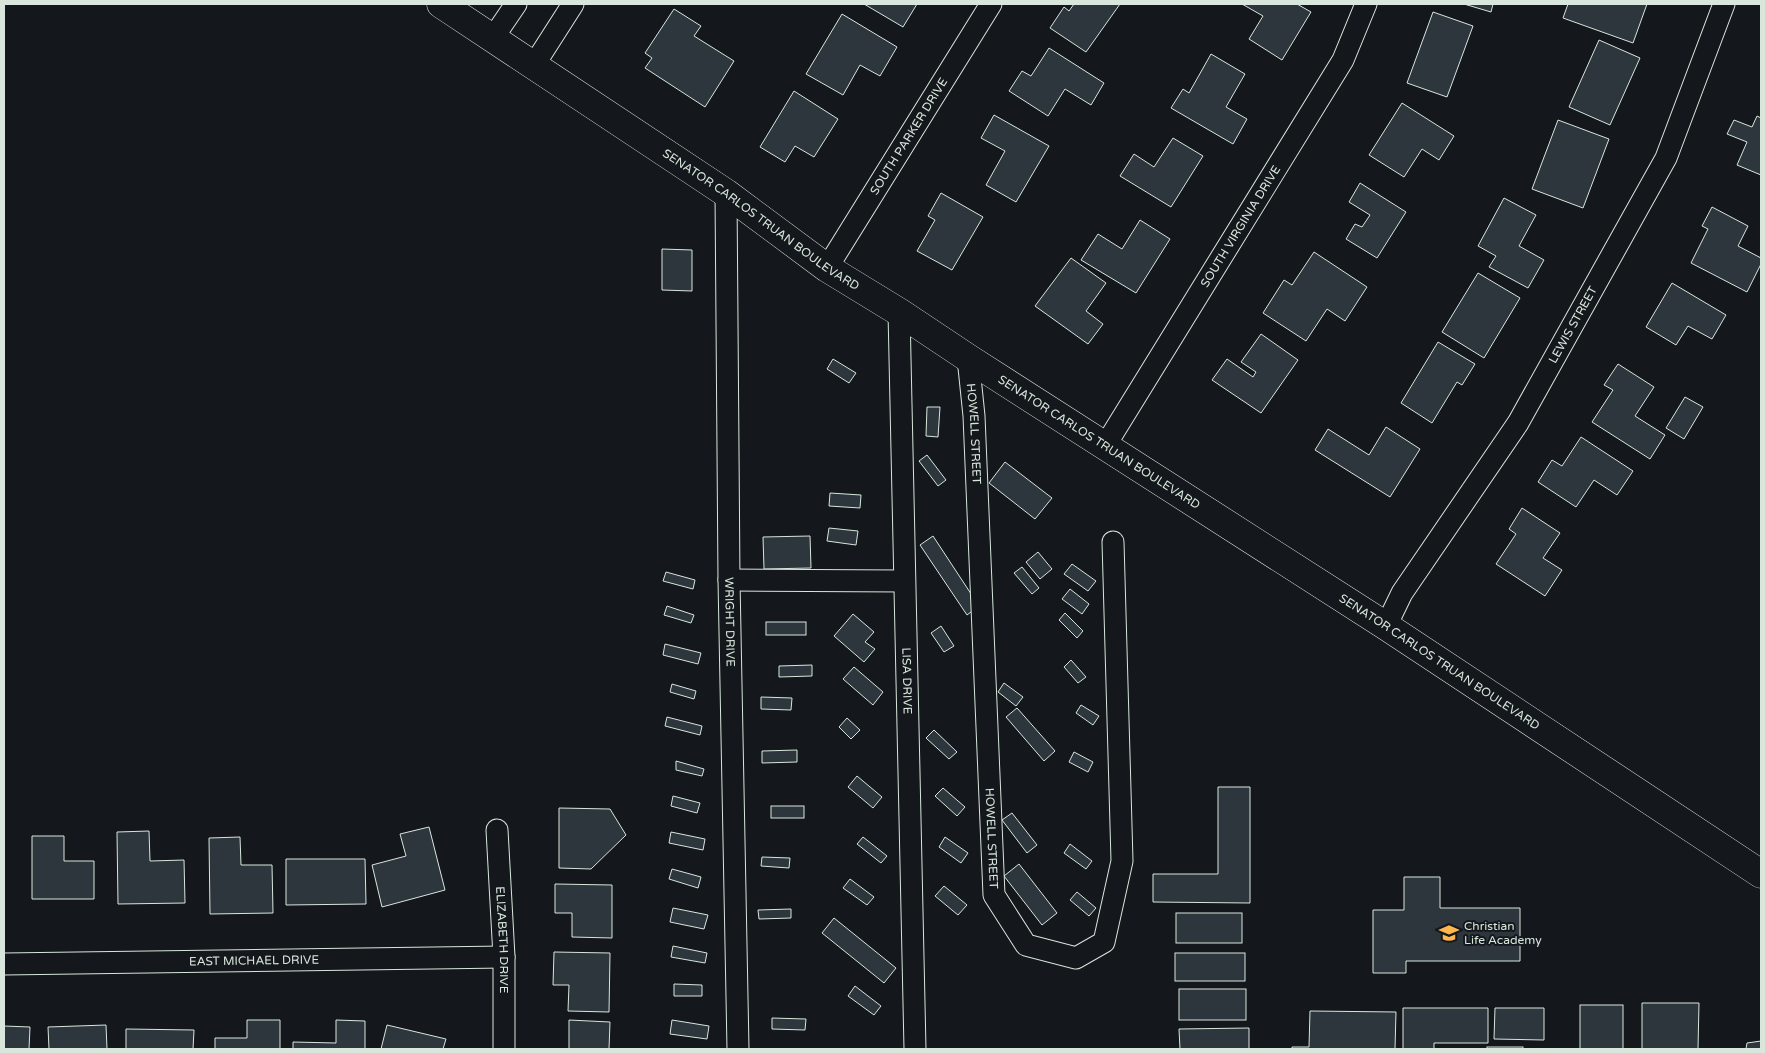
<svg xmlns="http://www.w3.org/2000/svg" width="1765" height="1053" font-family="'Varela Round',sans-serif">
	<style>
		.building { fill: #2c363c; stroke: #d8e6dc }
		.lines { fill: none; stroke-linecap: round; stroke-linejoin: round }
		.minor-casing { stroke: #d8e6dc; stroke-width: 23 }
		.secondary-casing { stroke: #d8e6dc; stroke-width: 29 }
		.minor { stroke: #14181c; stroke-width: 21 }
		.secondary { stroke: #14181c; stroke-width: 28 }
		.labels { text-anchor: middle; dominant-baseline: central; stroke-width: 4; stroke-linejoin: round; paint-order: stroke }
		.street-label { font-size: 12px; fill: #d8e6dc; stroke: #14181c }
		.poi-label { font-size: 12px; fill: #d8e6dc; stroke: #14181c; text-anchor: start }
	</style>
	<rect width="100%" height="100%" fill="#14181c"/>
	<g class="building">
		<path d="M864,4H917L903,27Z"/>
		<path d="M1074,4H1120L1086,52L1050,28L1064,7L1069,11Z"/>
		<path d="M1242,4H1297L1311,12L1282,60L1249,39L1263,16Z"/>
		<path d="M1464,4H1493L1491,12Z"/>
		<path d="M1568,4H1647L1633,43L1563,18Z"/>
		<path d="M674,9L701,26L694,36L734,61L705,107L645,68L652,58L645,53Z"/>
		<path d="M1433,12L1473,26L1447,97L1407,83Z"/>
		<path d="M842,14L897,47L880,76L860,65L843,95L806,74Z"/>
		<path d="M1599,40L1640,58L1610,125L1569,107Z"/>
		<path d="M1049,48L1104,83L1091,105L1065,89L1048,116L1009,91L1022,71L1031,76Z"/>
		<path d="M1211,54L1245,74L1226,107L1247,119L1233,144L1171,108L1183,89L1189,93Z"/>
		<path d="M794,91L838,119L814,157L795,146L785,162L760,147Z"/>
		<path d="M1402,103L1454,136L1439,160L1422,149L1404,177L1369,155Z"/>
		<path d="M994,115L1049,146L1016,202L986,185L1005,151L981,138Z"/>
		<path d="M1757,116L1761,118V175L1737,165L1747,142L1727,134L1734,120L1752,127Z"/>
		<path d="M1558,120L1609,139L1583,208L1532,189Z"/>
		<path d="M1173,138L1203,156L1171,207L1120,176L1134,154L1154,167Z"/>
		<path d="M1360,183L1406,212L1377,258L1346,239L1355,224L1362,227L1370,215L1349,202Z"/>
		<path d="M941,193L983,217L952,270L917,251L935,220L928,216Z"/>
		<path d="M1504,198L1536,215L1519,246L1544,260L1528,288L1489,267L1496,256L1478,246Z"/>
		<path d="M1712,207L1748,226L1738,246L1761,258V264L1747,292L1691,263L1708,229L1702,226Z"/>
		<path d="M1140,220L1170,239L1136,293L1081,260L1098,234L1122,249Z"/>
		<path d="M662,249L692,250V291L662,290Z"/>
		<path d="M1314,252L1367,287L1345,321L1327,309L1306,341L1263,313L1284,280L1292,285Z"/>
		<path d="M1071,258L1106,283L1086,311L1103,324L1088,344L1035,306Z"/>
		<path d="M1478,273L1520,298L1484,358L1442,332Z"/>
		<path d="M1672,283L1726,315L1712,339L1688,326L1676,345L1646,327Z"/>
		<path d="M1261,334L1298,360L1261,413L1212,380L1227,359L1253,377L1256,372L1241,362Z"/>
		<path d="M1438,342L1475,364L1462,385L1457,382L1432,423L1401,403Z"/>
		<path d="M833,359L856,373L849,383L827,369Z"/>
		<path d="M1618,364L1654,387L1635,416L1665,435L1650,459L1592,422L1613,390L1604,385Z"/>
		<path d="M1685,397L1703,407L1684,439L1666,428Z"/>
		<path d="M927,407H940L938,437L926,436Z"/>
		<path d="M1386,427L1420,449L1390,497L1315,450L1328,429L1369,455Z"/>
		<path d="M1581,437L1633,471L1617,495L1594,480L1576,507L1538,482L1552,460L1562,466Z"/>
		<path d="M927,455L946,480L938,486L919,461Z"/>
		<path d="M1005,462L1052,498L1035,519L989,483Z"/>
		<path d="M830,493L861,495L860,508L829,506Z"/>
		<path d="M1522,508L1560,533L1543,558L1562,570L1545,596L1496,564L1516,534L1509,529Z"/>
		<path d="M829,528L858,531L856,545L827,541Z"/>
		<path d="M810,536L811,568L764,569L763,537Z"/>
		<path d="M933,536L979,606L967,615L920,545Z"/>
		<path d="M1038,552L1052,569L1040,579L1026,562Z"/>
		<path d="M1072,564L1096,581L1088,591L1064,574Z"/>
		<path d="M1022,567L1039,588L1032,594L1014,573Z"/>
		<path d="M666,572L695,580L693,589L663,581Z"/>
		<path d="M1070,589L1089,604L1082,614L1062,599Z"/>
		<path d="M667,606L694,615L691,623L664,615Z"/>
		<path d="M1065,613L1083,631L1077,638L1059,620Z"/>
		<path d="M853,614L874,632L865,642L875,649L864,662L834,636Z"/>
		<rect x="766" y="622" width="40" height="13"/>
		<path d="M941,626L954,646L944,652L931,633Z"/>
		<path d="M665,644L701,653L698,664L663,655Z"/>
		<path d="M1071,660L1086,677L1078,683L1064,667Z"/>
		<path d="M812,665V676L779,677V666Z"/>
		<path d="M854,667L883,692L873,705L843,679Z"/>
		<path d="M1004,683L1023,697L1016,706L998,692Z"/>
		<path d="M672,684L696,691L694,699L670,692Z"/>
		<path d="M761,697L792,698L791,710L761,709Z"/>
		<path d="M1081,705L1099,716L1093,725L1076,713Z"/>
		<path d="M1017,708L1055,751L1044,761L1006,717Z"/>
		<path d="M667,717L702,726L700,735L665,726Z"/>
		<path d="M847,718L860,730L851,739L839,727Z"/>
		<path d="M934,730L957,752L949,759L926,738Z"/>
		<path d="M797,750V762L762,763V751Z"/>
		<path d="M1074,752L1093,762L1088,772L1069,762Z"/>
		<path d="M676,761L704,769L702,776L676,770Z"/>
		<path d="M857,776L882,797L873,808L848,787Z"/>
		<path d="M1218,787H1250V903L1153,902V874H1218Z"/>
		<path d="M943,788L965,807L957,816L935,796Z"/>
		<path d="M673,796L700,803L697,813L671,806Z"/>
		<rect x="771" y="806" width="33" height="12"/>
		<path d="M559,808L610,809L626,835L591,869L559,868Z"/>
		<path d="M1012,813L1037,845L1027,853L1002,820Z"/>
		<path d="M429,827L445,890L382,907L372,865L406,856L400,834Z"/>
		<path d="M149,831L150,861L184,860L185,903L118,904L117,832Z"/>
		<path d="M671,832L705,839L703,850L669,843Z"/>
		<path d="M32,836H64V861H94V899H32Z"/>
		<path d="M240,837L241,865H272L273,913L210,914L209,838Z"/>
		<path d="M863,837L887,856L881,863L857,844Z"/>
		<path d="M945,837L968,853L961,863L939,847Z"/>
		<path d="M1070,844L1092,861L1086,869L1064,853Z"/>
		<path d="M762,857L790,858L789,868L761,866Z"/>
		<path d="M286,859H365L366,904L286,905Z"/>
		<path d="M1019,864L1057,913L1042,925L1004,876Z"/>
		<path d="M672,869L701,877L698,888L669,879Z"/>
		<path d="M1404,877H1440V908H1520V961H1406V973H1373V910H1404Z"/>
		<path d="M850,879L874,897L867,905L843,888Z"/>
		<path d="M555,884L612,885V938L572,937V913H555Z"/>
		<path d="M944,886L967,905L958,915L935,896Z"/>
		<path d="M1077,892L1096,908L1089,916L1070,900Z"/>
		<path d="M673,908L708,915L704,929L670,922Z"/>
		<path d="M791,909V918L759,919L758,910Z"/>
		<rect x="1176" y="913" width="66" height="30"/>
		<path d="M834,918L896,968L884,983L822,933Z"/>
		<path d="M673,946L707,953L705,963L671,957Z"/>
		<path d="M554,952L610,953L609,1012L568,1011L569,985H553Z"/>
		<rect x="1175" y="953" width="70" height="28"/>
		<path d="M674,984L702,985V996H674Z"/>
		<path d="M855,986L881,1006L874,1015L848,996Z"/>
		<rect x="1179" y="989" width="67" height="31"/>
		<path d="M1642,1003H1699L1698,1049H1642Z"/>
		<rect x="1580" y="1005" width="43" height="44"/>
		<path d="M1403,1008H1488V1043H1434V1049H1403Z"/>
		<path d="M1495,1008H1544V1040L1494,1039Z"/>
		<path d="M1310,1011L1396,1012L1395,1049H1292V1047H1309Z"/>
		<path d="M772,1018L806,1019L805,1030L772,1029Z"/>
		<path d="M247,1020H280V1049H215V1038H247Z"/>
		<path d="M336,1020L365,1021V1049H293V1042L336,1043Z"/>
		<path d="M569,1020L610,1022L609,1049H569Z"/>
		<path d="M672,1020L709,1026L707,1039L670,1034Z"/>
		<path d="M106,1025L107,1049H49L48,1027Z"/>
		<path d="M387,1025L446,1039L443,1049H381Z"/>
		<path d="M4,1026L30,1027L29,1049H4Z"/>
		<path d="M1249,1028V1049H1180L1179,1029Z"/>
		<path d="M126,1029L194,1030L193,1049H126Z"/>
		<path d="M1761,1041V1049H1746L1747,1043Z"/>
		<rect x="1487" y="1047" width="36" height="2"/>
	</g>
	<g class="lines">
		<defs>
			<g id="minor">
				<path d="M493,38L516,4"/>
				<path d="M534,65L573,4"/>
				<path id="s1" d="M726,193L729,580L738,1049"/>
				<path id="s2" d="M827,268L991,4"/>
				<path id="s3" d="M899,312L915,1049"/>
				<path id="s4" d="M968,358L974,416L994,895L1026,945L1076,958L1104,942L1122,861L1113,542"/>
				<path id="s5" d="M1105,446L1343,60L1366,4"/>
				<path d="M729,580L904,581"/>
				<path id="s6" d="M1386,626L1402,593L1518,423L1666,158L1724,4"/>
				<path id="s7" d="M497,830L504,957V1049"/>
				<path id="s8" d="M4,964L504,957"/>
			</g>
			<g id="secondary">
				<path id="s9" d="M441,4L726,193L827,268L899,312L968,358L1386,626L1761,874"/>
			</g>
		</defs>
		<use href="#minor" class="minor-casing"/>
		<use href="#secondary" class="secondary-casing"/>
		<use href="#minor" class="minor"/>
		<use href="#secondary" class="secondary"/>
	</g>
	<defs>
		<symbol id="school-bare" viewBox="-9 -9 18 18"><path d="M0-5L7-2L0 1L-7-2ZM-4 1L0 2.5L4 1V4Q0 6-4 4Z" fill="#ffb74d" stroke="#14181c" stroke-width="2.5" paint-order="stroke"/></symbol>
	</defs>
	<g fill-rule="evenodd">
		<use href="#school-bare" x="1435" y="919" width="28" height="28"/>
	</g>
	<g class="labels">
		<g class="street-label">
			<text stroke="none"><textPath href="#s2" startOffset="155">SOUTH PARKER DRIVE</textPath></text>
			<text stroke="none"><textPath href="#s9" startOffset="386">SENATOR CARLOS TRUAN BOULEVARD</textPath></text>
			<text stroke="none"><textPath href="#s5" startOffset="258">SOUTH VIRGINIA DRIVE</textPath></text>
			<text stroke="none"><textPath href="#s6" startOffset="355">LEWIS STREET</textPath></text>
			<text stroke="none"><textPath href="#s4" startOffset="76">HOWELL STREET</textPath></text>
			<text stroke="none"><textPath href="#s9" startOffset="791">SENATOR CARLOS TRUAN BOULEVARD</textPath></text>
			<text stroke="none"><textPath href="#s1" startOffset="429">WRIGHT DRIVE</textPath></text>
			<text stroke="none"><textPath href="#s9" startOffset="1196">SENATOR CARLOS TRUAN BOULEVARD</textPath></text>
			<text stroke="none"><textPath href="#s3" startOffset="369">LISA DRIVE</textPath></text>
			<text stroke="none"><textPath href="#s4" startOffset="481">HOWELL STREET</textPath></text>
			<text stroke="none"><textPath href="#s7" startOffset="110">ELIZABETH DRIVE</textPath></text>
			<text stroke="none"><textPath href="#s8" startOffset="250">EAST MICHAEL DRIVE</textPath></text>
		</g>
		<g class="poi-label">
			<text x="1464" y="926">Christian<tspan x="1464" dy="14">Life Academy</tspan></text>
		</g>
	</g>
	<rect width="1765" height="1053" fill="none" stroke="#d8e6dc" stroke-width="10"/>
</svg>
